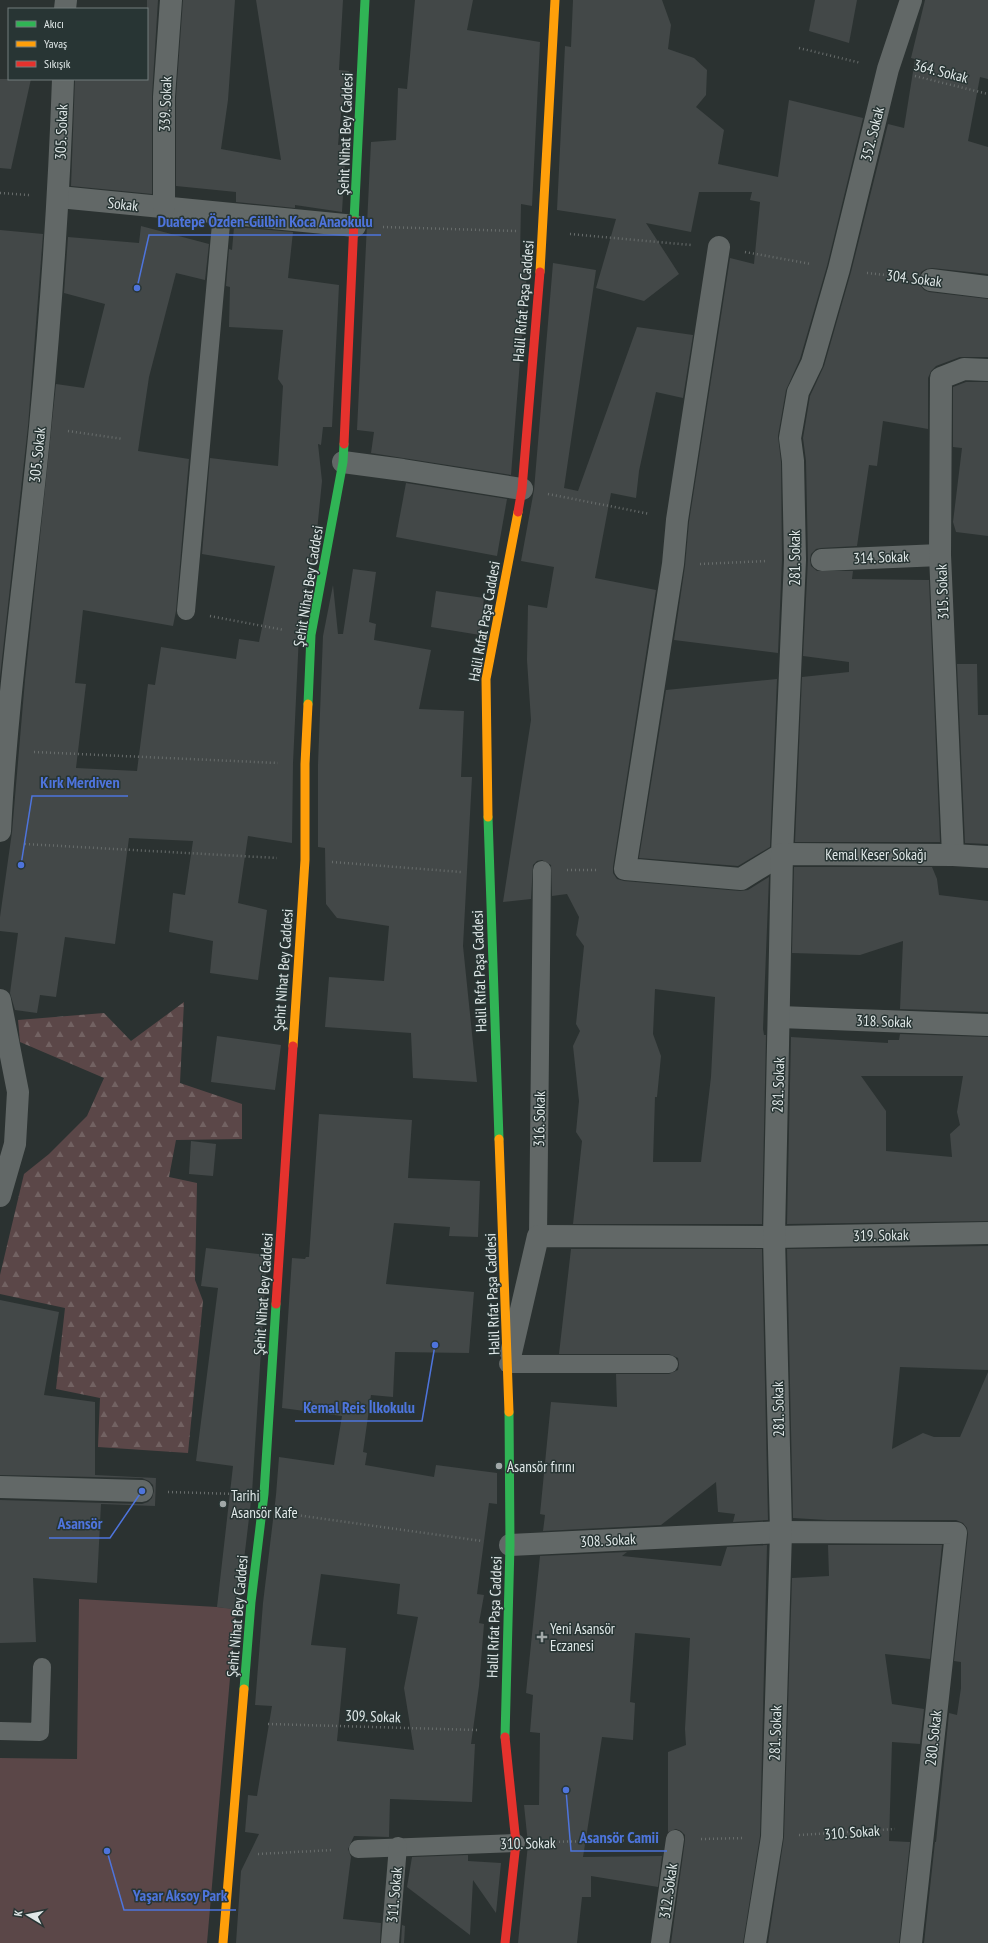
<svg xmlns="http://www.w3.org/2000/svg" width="988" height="1943" font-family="'PT Sans Narrow',sans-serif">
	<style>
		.forest { fill: url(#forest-firs) }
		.green { fill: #5b4748 }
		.building { fill: #434848; fill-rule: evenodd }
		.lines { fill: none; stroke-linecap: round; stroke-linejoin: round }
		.path { stroke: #686d6c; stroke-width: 2.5; stroke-dasharray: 1 3; stroke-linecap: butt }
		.lane { stroke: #626867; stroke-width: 18 }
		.street { stroke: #626867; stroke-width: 22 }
		.fast { stroke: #30b455; stroke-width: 9 }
		.slow { stroke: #ff9f0a; stroke-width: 9 }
		.jam { stroke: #e5322d; stroke-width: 9 }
		.poi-dot { fill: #a1a8a8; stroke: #283534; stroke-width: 1.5 }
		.labels { text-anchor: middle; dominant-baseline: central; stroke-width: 3; stroke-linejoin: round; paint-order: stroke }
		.street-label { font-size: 15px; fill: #e0e8e8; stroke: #283534 }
		.poi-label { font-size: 15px; fill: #e0e8e8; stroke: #283534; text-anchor: start }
		.leader { fill: none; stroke: #4e74dc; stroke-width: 1.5 }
		.callout-dot { fill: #4e74dc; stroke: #283534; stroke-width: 1.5 }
		.callout-label { font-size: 16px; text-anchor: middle; font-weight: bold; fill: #4e74dc; stroke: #283534; stroke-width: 3; stroke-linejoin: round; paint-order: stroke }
	</style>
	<defs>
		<pattern id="forest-firs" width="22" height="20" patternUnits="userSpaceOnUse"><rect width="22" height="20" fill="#5b4748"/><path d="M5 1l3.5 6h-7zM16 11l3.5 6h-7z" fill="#726262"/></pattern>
	</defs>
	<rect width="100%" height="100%" fill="#2b3231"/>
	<path class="forest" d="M184,1002L180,1083L242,1104V1139L176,1140L169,1177L197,1183L195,1280L203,1301L188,1453L98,1447L100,1398L56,1389L65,1308L0,1294V1275L24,1174L49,1154L87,1116L104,1078L20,1042L18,1020L104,1013L131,1041Z"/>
	<path class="green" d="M79,1599L217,1607L236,1609L207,1943H0V1758L77,1759Z"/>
	<g class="building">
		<path d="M147,0H158L152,96V194L71,186L75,79H147Z"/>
		<path d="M183,0H235L228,100L221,149L281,160L256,0H343L339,70L349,71L348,96L342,104L338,145L346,144L342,212L295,205V208L236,202V192L176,186V97Z"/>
		<path d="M415,0H473L467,30L540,42L532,206L521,204L520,257L528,259L511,475L371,453L374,432L357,430L371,142L396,140L398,88L407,89Z"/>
		<path d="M573,0H662L671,25L668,49L694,58L707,70L706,95L696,107L724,130L718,164L778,177L789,100L863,118L827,266L800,359L786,390L778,436L781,462L782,560L778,653L674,640L685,566L689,522L730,258L754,264L760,202L750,200L752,192H699L691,232L646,223L679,274L644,301L596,288L616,219L557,210L565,46L571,47Z"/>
		<path d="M815,0H857L849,43L809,31Z"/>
		<path d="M925,0H988V79L980,77L968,141L988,147V274L932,268L926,269L921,272L919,279L920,285L924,290L929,292L988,299V357H960L936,366L931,371L928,378V429L883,421L877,466L869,465L857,546L821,548L816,549L811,554L810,560L811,566L817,571H853L852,579L929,580L940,842H795L802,677L849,672V662L803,656L808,560L806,461L803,438L810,396L824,366L851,272L888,124L904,128L915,59L911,58Z"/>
		<path d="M0,79H31L11,169L0,168Z"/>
		<path d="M141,226L209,244L205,280L176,273L149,377L138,451L189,459L176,611L173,626L83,610L75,683L86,684L76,768L137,771L148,684L155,685L161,647L236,659L239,639L259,642L275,566L202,554L210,458L278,466L283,386L278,379L283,330L229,327L230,287L226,286L229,249L232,250L234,227L293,232L288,278L339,285L332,427H323L321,445L318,444L322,481L316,541L299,634L293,763L292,843L248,836L238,903L267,910L258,980L210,973L213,941L169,932L173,893L185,895L193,841L129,838L115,944L65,937L56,997L40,995L37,1013L15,1010L10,993L18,933L0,931V917L12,832L25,680L56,384L84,388L105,304L64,293L68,237L139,243Z"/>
		<path d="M0,230L43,234L28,426L0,677Z"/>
		<path d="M553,263L596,270L564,488L578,491L637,327L693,335L683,398L656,392L639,471L636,498L611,493L595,578L656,590L613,867V873L617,879L624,881L740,891L748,890L769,877L763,1029L764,1035H766L762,1224H573L582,1141L576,1132L579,1101L573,1046L580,1031L576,1024L584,946L576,935L579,917L567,894L552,896L551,865L542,860L537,861L533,865L531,899L503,902L531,720L527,660L528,605L547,608L554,567L521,561L534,490ZM655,989L715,997L711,1077L701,1162H653L655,1097H657L661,1056L653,1034Z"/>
		<path d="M966,382H988V536L956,532L953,522L962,448L953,447V387Z"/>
		<path d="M406,483L507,499L497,556L396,537Z"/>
		<path d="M353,569L376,572L369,622L376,624L374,640L431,650L419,709L464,711L461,777H472L463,946L477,1082L413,1078L411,1033L325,1027L329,977L384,981L389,926L337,918L326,904L325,848L318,847V764L323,636L333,585L338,634H343Z"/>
		<path d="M436,591L484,598L480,635L431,627Z"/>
		<path d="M957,664H977L978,715H988V844L965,843Z"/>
		<path d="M777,679L770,847L738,866L639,858L666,690Z"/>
		<path d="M794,867H932L937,879L939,895L988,901V1012L900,1009L903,941L860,955L792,953Z"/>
		<path d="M900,1034L988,1037V1221L787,1224L791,1037L888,1043V1040H899ZM861,1076H963L957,1112L960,1125L950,1134L952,1157L886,1151V1111Z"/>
		<path d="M217,1036L281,1045L275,1090L211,1082Z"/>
		<path d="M319,1114L412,1120L408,1178L480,1181L478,1237L449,1236L450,1227L394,1223L386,1284L474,1292L469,1353L395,1352L393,1397L371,1395L363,1452L367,1453L365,1465L434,1477L436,1465L497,1473V1504L489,1503L477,1594L484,1595L479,1623L484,1624L479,1686L471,1744H475L472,1802L390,1799L389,1837L354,1836L348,1849L351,1857L343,1919L381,1923L380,1943H236L241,1871L259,1834L245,1832L248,1795L257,1796L272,1706L255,1705L263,1603L276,1495L279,1457L334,1465L342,1416L282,1408L292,1258L305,1259L306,1257H309ZM321,1574L400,1584L397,1614L418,1617L404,1688L414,1750L337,1741L346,1648L311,1645Z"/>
		<path d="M191,1141L216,1144L213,1176L189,1174Z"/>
		<path d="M988,1246V1370L900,1367L892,1449L923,1433L934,1437H960L988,1372V1943H924L935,1842H936L949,1713L957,1715L961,1688V1662L954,1661L968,1534L967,1528L963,1523L956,1520H827L793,1518L787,1249Z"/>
		<path d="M206,1248L267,1255L252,1493L238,1610L217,1607L233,1466L196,1461L218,1288L201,1286Z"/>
		<path d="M571,1249H762L768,1520L733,1522L735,1514L718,1512L716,1482L661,1525L543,1531L545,1515L540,1514L551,1402L617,1407L616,1374H669L678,1370L679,1364L678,1358L669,1354H559Z"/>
		<path d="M0,1300L59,1312L44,1395L95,1402V1475L156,1478L155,1506L101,1504L97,1583L33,1578L36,1642L0,1643V1500L142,1504L148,1502L152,1498L154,1491L153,1485L149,1481L142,1478L0,1475Z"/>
		<path d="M767,1545L760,1836L743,1943H671L685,1840V1835L681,1831L676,1829L668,1832V1752L686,1745L685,1729L690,1638L635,1633L630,1702L635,1703L633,1740L602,1737L583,1857L662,1856L658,1887L591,1876V1897H582L577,1943H518L528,1844L524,1805H539L540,1733L530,1732L533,1695L526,1693L540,1556L627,1552L622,1556L721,1566L727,1547Z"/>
		<path d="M828,1545H942L930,1659L885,1654L892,1704L924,1709L920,1744L892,1742L889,1841L910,1842L899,1943H768L784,1837L792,1578L829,1576Z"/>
		<path d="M468,1855V1861L501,1863L496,1913L473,1880L470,1935L407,1887L412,1857Z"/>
		<path d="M402,1925L405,1926L404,1943H401Z"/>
	</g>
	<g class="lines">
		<g class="path">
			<path d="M799,48L861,63"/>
			<path d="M915,76L988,94"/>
			<path d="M0,193L29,195"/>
			<path d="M383,227L516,231"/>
			<path d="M570,234L691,245"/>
			<path d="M745,252L811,264"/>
			<path d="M867,273L904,277"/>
			<path d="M68,431L123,439"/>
			<path d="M548,494L650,514"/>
			<path d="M700,564L767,561"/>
			<path d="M210,616L284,630"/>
			<path d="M34,752L278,763"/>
			<path d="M25,844L277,858"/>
			<path d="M332,862L461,872"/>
			<path d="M567,870H598"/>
			<path d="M168,1492L237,1494"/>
			<path d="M289,1514L482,1541"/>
			<path d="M268,1724L477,1730"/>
			<path d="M799,1835L895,1829"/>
			<path d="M701,1839L744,1838"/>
			<path d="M543,1842L650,1840"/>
			<path d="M258,1854L333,1850"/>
		</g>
		<g class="lane">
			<path d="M186,611L222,213"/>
			<path d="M538,1236L542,870"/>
			<path d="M508,1364H669"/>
			<path d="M0,1731L40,1732L42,1667"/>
			<path d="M358,1849L516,1843"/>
			<path d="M390,1943L398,1846"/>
			<path d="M660,1943L675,1839"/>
		</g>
		<g class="street">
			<path d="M65,9L66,0"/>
			<path d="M59,197L355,226"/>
			<path d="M164,208V97L171,0"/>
			<path d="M719,247L677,520L673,564L625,869L741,879L782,854L795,560L793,461L790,438L798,392L812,363L839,269L888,69L911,0"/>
			<path d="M931,280L988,287"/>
			<path d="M343,462L403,470L522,489"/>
			<path d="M822,560L940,555"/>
			<path d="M0,831C7,695 27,562 40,427C51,311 59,195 63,79"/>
			<path d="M953,855L940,555L941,378L964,369L988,370"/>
			<path d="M0,1000L18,1092L15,1144L0,1196"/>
			<path d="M780,1017L988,1025"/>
			<path d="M511,1353L538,1236L774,1237L988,1233"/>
			<path d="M0,1487L142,1491"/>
			<path d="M510,1545L781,1532L956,1533L911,1943"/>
			<path d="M755,1943L772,1837L781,1532L774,1237L782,854L953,855L988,857"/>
		</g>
		<g class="fast">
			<path d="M354,221L365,0"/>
			<path d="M308,704L311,635L343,462L344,444"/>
			<path d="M488,817L499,1139"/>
			<path d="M244,1689L251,1602L264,1494L276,1304"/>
			<path d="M505,1737L510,1545L509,1412"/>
		</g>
		<g class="slow">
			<path d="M540,272L555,0"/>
			<path d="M488,817L486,679L518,512"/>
			<path d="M293,1046L305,860V764L308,704"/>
			<path d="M499,1139L509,1412"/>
			<path d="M223,1943L244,1689"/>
		</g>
		<g class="jam">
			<path d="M344,444L354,221"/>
			<path d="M518,512L522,489L540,272"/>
			<path d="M276,1304L293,1046"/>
			<path d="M505,1737L516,1843L505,1943"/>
		</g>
	</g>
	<g class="poi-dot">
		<circle cx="499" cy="1466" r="4"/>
		<circle cx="223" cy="1504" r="4"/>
		<path d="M540 1631h4v4h4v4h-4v4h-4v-4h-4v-4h4z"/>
	</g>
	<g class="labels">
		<g class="street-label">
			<text transform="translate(941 71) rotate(14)">364. Sokak</text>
			<text transform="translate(165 104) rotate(-88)">339. Sokak</text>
			<text transform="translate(61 132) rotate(-88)">305. Sokak</text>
			<text transform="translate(345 134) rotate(-88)">Şehit Nihat Bey Caddesi</text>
			<text transform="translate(872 134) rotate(-76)">352. Sokak</text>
			<text transform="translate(123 204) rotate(6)">Sokak</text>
			<text transform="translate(914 278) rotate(7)">304. Sokak</text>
			<text transform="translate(523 301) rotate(-85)">Halil Rıfat Paşa Caddesi</text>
			<text transform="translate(37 455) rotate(-84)">305. Sokak</text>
			<text transform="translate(881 557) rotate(-2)">314. Sokak</text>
			<text transform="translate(794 558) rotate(-90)">281. Sokak</text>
			<text transform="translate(308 586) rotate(-81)">Şehit Nihat Bey Caddesi</text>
			<text transform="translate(942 592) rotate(-92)">315. Sokak</text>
			<text transform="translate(484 621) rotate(-80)">Halil Rıfat Paşa Caddesi</text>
			<text x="876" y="854">Kemal Keser Sokağı</text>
			<text transform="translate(283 970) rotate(-86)">Şehit Nihat Bey Caddesi</text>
			<text transform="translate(479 971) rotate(-92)">Halil Rıfat Paşa Caddesi</text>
			<text transform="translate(884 1021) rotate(2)">318. Sokak</text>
			<text transform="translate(778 1085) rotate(-88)">281. Sokak</text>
			<text transform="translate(539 1119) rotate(-89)">316. Sokak</text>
			<text transform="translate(881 1235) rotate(-1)">319. Sokak</text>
			<text transform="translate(263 1294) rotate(-86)">Şehit Nihat Bey Caddesi</text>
			<text transform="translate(492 1294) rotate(-92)">Halil Rıfat Paşa Caddesi</text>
			<text transform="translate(778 1409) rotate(-91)">281. Sokak</text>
			<text transform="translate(608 1540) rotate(-3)">308. Sokak</text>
			<text transform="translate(237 1616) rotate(-85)">Şehit Nihat Bey Caddesi</text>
			<text transform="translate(494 1617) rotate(-88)">Halil Rıfat Paşa Caddesi</text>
			<text transform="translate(373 1716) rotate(2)">309. Sokak</text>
			<text transform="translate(775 1733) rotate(-88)">281. Sokak</text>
			<text transform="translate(933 1738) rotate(-84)">280. Sokak</text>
			<text transform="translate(852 1832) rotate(-4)">310. Sokak</text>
			<text transform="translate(528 1843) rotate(-1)">310. Sokak</text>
			<text transform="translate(668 1891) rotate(-82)">312. Sokak</text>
			<text transform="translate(394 1895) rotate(-85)">311. Sokak</text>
		</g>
		<g class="poi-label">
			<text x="507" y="1466">Asansör fırını</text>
			<text x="231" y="1495">Tarihi<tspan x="231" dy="17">Asansör Kafe</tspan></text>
			<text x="550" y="1628">Yeni Asansör<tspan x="550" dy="17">Eczanesi</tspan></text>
		</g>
	</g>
	<path class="leader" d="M137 288L149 235H381M21 865L32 796H128M435 1345L422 1421H295M142 1491L110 1538H49M566 1790L571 1851H667M107 1851L124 1910H236"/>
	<g class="callout-dot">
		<circle cx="137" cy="288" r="4"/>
		<circle cx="21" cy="865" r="4"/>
		<circle cx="435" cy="1345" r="4"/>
		<circle cx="142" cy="1491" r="4"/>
		<circle cx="566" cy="1790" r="4"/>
		<circle cx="107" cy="1851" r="4"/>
	</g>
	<g class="callout-label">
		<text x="265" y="227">Duatepe Özden-Gülbin Koca Anaokulu</text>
		<text x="80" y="788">Kırk Merdiven</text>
		<text x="359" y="1413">Kemal Reis İlkokulu</text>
		<text x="80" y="1529">Asansör</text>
		<text x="619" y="1843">Asansör Camii</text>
		<text x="180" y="1901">Yaşar Aksoy Park</text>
	</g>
	<rect x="8" y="8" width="140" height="72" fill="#283534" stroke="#727d7c"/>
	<rect x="16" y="21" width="20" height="6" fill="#30b455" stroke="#727d7c"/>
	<text x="44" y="28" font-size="12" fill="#e0e8e8">Akıcı</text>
	<rect x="16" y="41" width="20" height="6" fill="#ff9f0a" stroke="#727d7c"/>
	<text x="44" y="48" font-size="12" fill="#e0e8e8">Yavaş</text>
	<rect x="16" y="61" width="20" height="6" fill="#e5322d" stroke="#727d7c"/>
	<text x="44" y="68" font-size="12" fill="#e0e8e8">Sıkışık</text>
	<g transform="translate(28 1915) rotate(280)" stroke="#283534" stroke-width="3" paint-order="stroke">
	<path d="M0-3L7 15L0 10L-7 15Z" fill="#e0e8e8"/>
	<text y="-6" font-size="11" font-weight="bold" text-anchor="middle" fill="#e0e8e8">K</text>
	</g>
</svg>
